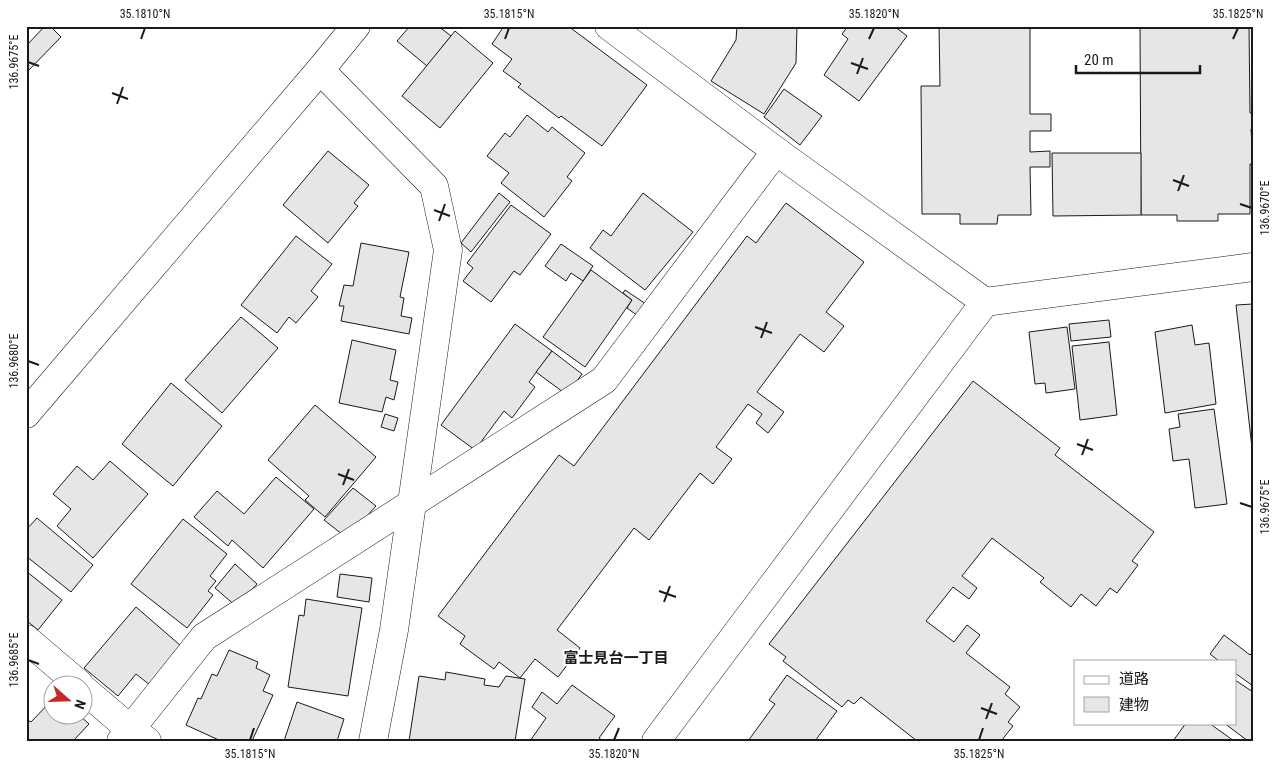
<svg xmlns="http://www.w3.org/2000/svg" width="1279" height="767" font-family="'Roboto Condensed','Noto Sans JP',sans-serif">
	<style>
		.building { fill: #e6e6e6; stroke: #1a1a1a }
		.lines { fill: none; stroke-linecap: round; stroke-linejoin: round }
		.minor-casing { stroke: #1a1a1a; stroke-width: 29 }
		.minor { stroke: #fff; stroke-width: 28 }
		.ticks { fill: none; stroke: #1a1a1a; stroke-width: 2 }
		.labels { text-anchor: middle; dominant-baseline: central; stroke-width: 4; stroke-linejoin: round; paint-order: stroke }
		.neighbourhood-label { font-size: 15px; font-weight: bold; fill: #1a1a1a; stroke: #fff }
		.neatline { fill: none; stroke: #1a1a1a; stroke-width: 2 }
		.ticks-label { font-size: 12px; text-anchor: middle; fill: #1a1a1a }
	</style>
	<rect width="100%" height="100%" fill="#fff"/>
	<g class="building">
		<path d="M45,26H50L61,37L26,73V46Z"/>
		<path d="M410,26H438L451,36L427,66L397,41Z"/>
		<path d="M504,26H568L647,85L602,146L561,116L559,118L518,87L521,84L503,71L512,59L492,44Z"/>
		<path d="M737,26H797L796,63L764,114L711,81L736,40Z"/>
		<path d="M848,26H894L907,36L859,101L824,75L848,39L842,34Z"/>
		<path d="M939,26H1030V114H1051V131H1030V152L1050,151V167H1030L1031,215H998L997,224H960V214H922L921,86H940Z"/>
		<path d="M1140,26H1249L1250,113H1253V129H1251L1253,164H1250V214H1218V221H1177V215H1141Z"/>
		<path d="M455,31L493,63L440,128L402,96Z"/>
		<path d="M784,89L822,116L800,145L764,117Z"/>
		<path d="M527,115L548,132L552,127L585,153L567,177L572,181L544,217L501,183L509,173L487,156L505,133L510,137Z"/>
		<path d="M328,151L369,185L354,203L358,206L328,243L283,205Z"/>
		<path d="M1052,153H1141V215L1053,216Z"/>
		<path d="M499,193L510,202L471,252L461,243Z"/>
		<path d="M643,193L693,232L645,290L590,248L603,230L611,236Z"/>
		<path d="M786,203L864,262L826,312L844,326L824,352L800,334L757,392L784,412L768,433L756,423L762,414L748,404L716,447L732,459L713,484L700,473L649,540L634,528L557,630L580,648L558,677L535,659L520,678L499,662L494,669L460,644L465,636L438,616L559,455L574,466L747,236L756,243Z"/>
		<path d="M511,205L551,234L520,275L514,271L491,302L463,281L473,268L467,263Z"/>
		<path d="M296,236L332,264L311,291L318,297L296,323L289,317L277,333L241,305Z"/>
		<path d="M361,243L409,252L400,297L404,298L401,316L412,318L409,334L341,321L344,306H339L344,285L353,286Z"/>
		<path d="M561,244L593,266L583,281L571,273L566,281L545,266Z"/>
		<path d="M591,270L632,300L585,367L543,337Z"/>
		<path d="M625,290L646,304L638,316L627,308L632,300L623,293Z"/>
		<path d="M1253,304V457L1236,305Z"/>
		<path d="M241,317L278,348L222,413L185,380Z"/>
		<path d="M1109,320L1111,337L1071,341L1069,324Z"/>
		<path d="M515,324L552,351L529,382L535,387L512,418L504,411L475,450L441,425Z"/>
		<path d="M1192,325L1195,345L1209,343L1216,404L1165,413L1155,332Z"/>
		<path d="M1067,327L1075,389L1046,393L1045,383L1035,384L1029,332Z"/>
		<path d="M352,340L396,350L390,380L398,382L394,400L386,397L382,412L339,403Z"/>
		<path d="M1109,342L1117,415L1080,420L1072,346Z"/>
		<path d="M552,351L582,374L567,395L536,372Z"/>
		<path d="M973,381L1060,448L1055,455L1154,532L1132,561L1138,565L1117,593L1110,588L1096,606L1081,594L1071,607L1040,582L1044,578L992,538L962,576L977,588L969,599L953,587L926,621L954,642L967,625L980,635L966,653L1010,687L1005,694L1020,707L1008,722L1013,726L1001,741H917L861,697L854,704L848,700L842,707L783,661L786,657L769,644Z"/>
		<path d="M171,383L222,426L173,486L122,444Z"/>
		<path d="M315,405L376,457L325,517L305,500L309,496L268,460Z"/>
		<path d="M1214,409L1227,504L1195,508L1189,459L1173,461L1169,429L1180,427L1178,414Z"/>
		<path d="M385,414L398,418L394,431L381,427Z"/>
		<path d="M110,461L148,494L93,558L57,526L71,509L53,494L77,466L93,480Z"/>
		<path d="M276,477L314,509L263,568L232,540L228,546L194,517L217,491L244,514Z"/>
		<path d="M353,488L376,506L347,538L324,520Z"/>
		<path d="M37,518L93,565L71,592L26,556V530Z"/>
		<path d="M183,519L227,554L210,576L216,581L208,591L213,595L187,628L131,584Z"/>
		<path d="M235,564L257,584L237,607L215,588Z"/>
		<path d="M26,571L62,600L38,630L26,620Z"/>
		<path d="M340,574L372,578L369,602L337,597Z"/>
		<path d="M306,599L362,608L348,696L288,687L299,615L304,616Z"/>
		<path d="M136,607L181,646L150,685L136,674L118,696L84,668Z"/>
		<path d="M1224,635L1250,655L1253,651V686L1235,673V661H1219L1210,654Z"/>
		<path d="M229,650L258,662L256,668L270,675L263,691L273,695L252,741H221L186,725L198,698L201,699L212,674L217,676Z"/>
		<path d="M446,672L485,679L484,685L499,687L506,676L525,679L515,741H409L419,676L445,680Z"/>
		<path d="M787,675L837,711L815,741H748L775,704L769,700Z"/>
		<path d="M1235,680L1253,692V741H1248L1224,723H1235Z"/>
		<path d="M572,685L615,716L599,738L603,741H530L546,718L532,707L542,692L557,704Z"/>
		<path d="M52,700V714H78L89,724L73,741H26V719L31,722Z"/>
		<path d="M297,702L344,719L337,741H284Z"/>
		<path d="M1186,723H1209L1234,741H1173Z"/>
	</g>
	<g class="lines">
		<defs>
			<g id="minor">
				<path d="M609,26L776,151L985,302"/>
				<path d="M320,70L434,186L448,250L394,630L373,741"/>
				<path d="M26,414L320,70L356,26"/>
				<path d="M26,639L79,684"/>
				<path d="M82,688L130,729L147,741"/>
				<path d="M121,741L204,637L604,380L776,151"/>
				<path d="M656,741L985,302L1253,267"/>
			</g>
		</defs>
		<use href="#minor" class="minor-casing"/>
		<use href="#minor" class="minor"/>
	</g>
	<path class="ticks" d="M141,39L145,28M505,39L509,28M869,39L874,28M1233,39L1238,28M28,62L39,66M851,63L868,69M857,74L863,58M112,93L128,99M117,104L123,87M1173,180L1189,186M1178,191L1184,175M1240,204L1252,208M434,210L450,216M439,221L445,204M755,327L772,333M761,338L767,322M28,361L39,365M1077,444L1093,450M1082,455L1088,439M338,474L354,480M343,485L349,469M1240,503L1252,507M659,591L676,597M664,602L670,586M28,660L39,664M981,708L997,714M986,719L992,703M250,740L254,728M614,740L619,728M979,740L983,728"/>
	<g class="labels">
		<g class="neighbourhood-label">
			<text x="616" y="658">富士見台一丁目</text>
		</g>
	</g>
	<rect width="1279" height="767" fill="none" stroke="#ffffff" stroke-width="55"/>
	<rect x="1074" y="660" width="162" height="65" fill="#ffffff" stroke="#a3a3a3"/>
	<rect x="1084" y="676" width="25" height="8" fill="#ffffff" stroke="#a3a3a3"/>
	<text x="1119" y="684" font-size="15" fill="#1a1a1a">道路</text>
	<rect x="1084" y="697" width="25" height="15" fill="#e6e6e6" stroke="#a3a3a3"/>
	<text x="1119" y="710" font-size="15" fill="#1a1a1a">建物</text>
	<g transform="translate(68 700) rotate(110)"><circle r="24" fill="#ffffff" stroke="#a3a3a3"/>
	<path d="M0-4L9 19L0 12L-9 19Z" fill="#c62828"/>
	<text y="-8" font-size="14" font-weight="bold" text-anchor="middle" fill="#1a1a1a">N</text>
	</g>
	<path d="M1076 65v8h124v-8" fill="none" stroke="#1a1a1a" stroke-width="2.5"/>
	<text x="1084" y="65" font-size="15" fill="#1a1a1a" stroke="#ffffff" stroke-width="4" paint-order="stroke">20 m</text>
	<rect x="28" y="28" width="1224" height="712" class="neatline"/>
	<g class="ticks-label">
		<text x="145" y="18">35.1810°N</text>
		<text x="509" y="18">35.1815°N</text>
		<text x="874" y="18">35.1820°N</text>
		<text x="1238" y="18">35.1825°N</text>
		<text transform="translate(14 62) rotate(-90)" y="4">136.9675°E</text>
		<text transform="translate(1265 208) rotate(-90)" y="4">136.9670°E</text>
		<text transform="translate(14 361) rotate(-90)" y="4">136.9680°E</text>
		<text transform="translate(1265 507) rotate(-90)" y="4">136.9675°E</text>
		<text transform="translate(14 660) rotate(-90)" y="4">136.9685°E</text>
		<text x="250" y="758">35.1815°N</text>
		<text x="614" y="758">35.1820°N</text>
		<text x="979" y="758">35.1825°N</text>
	</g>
</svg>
